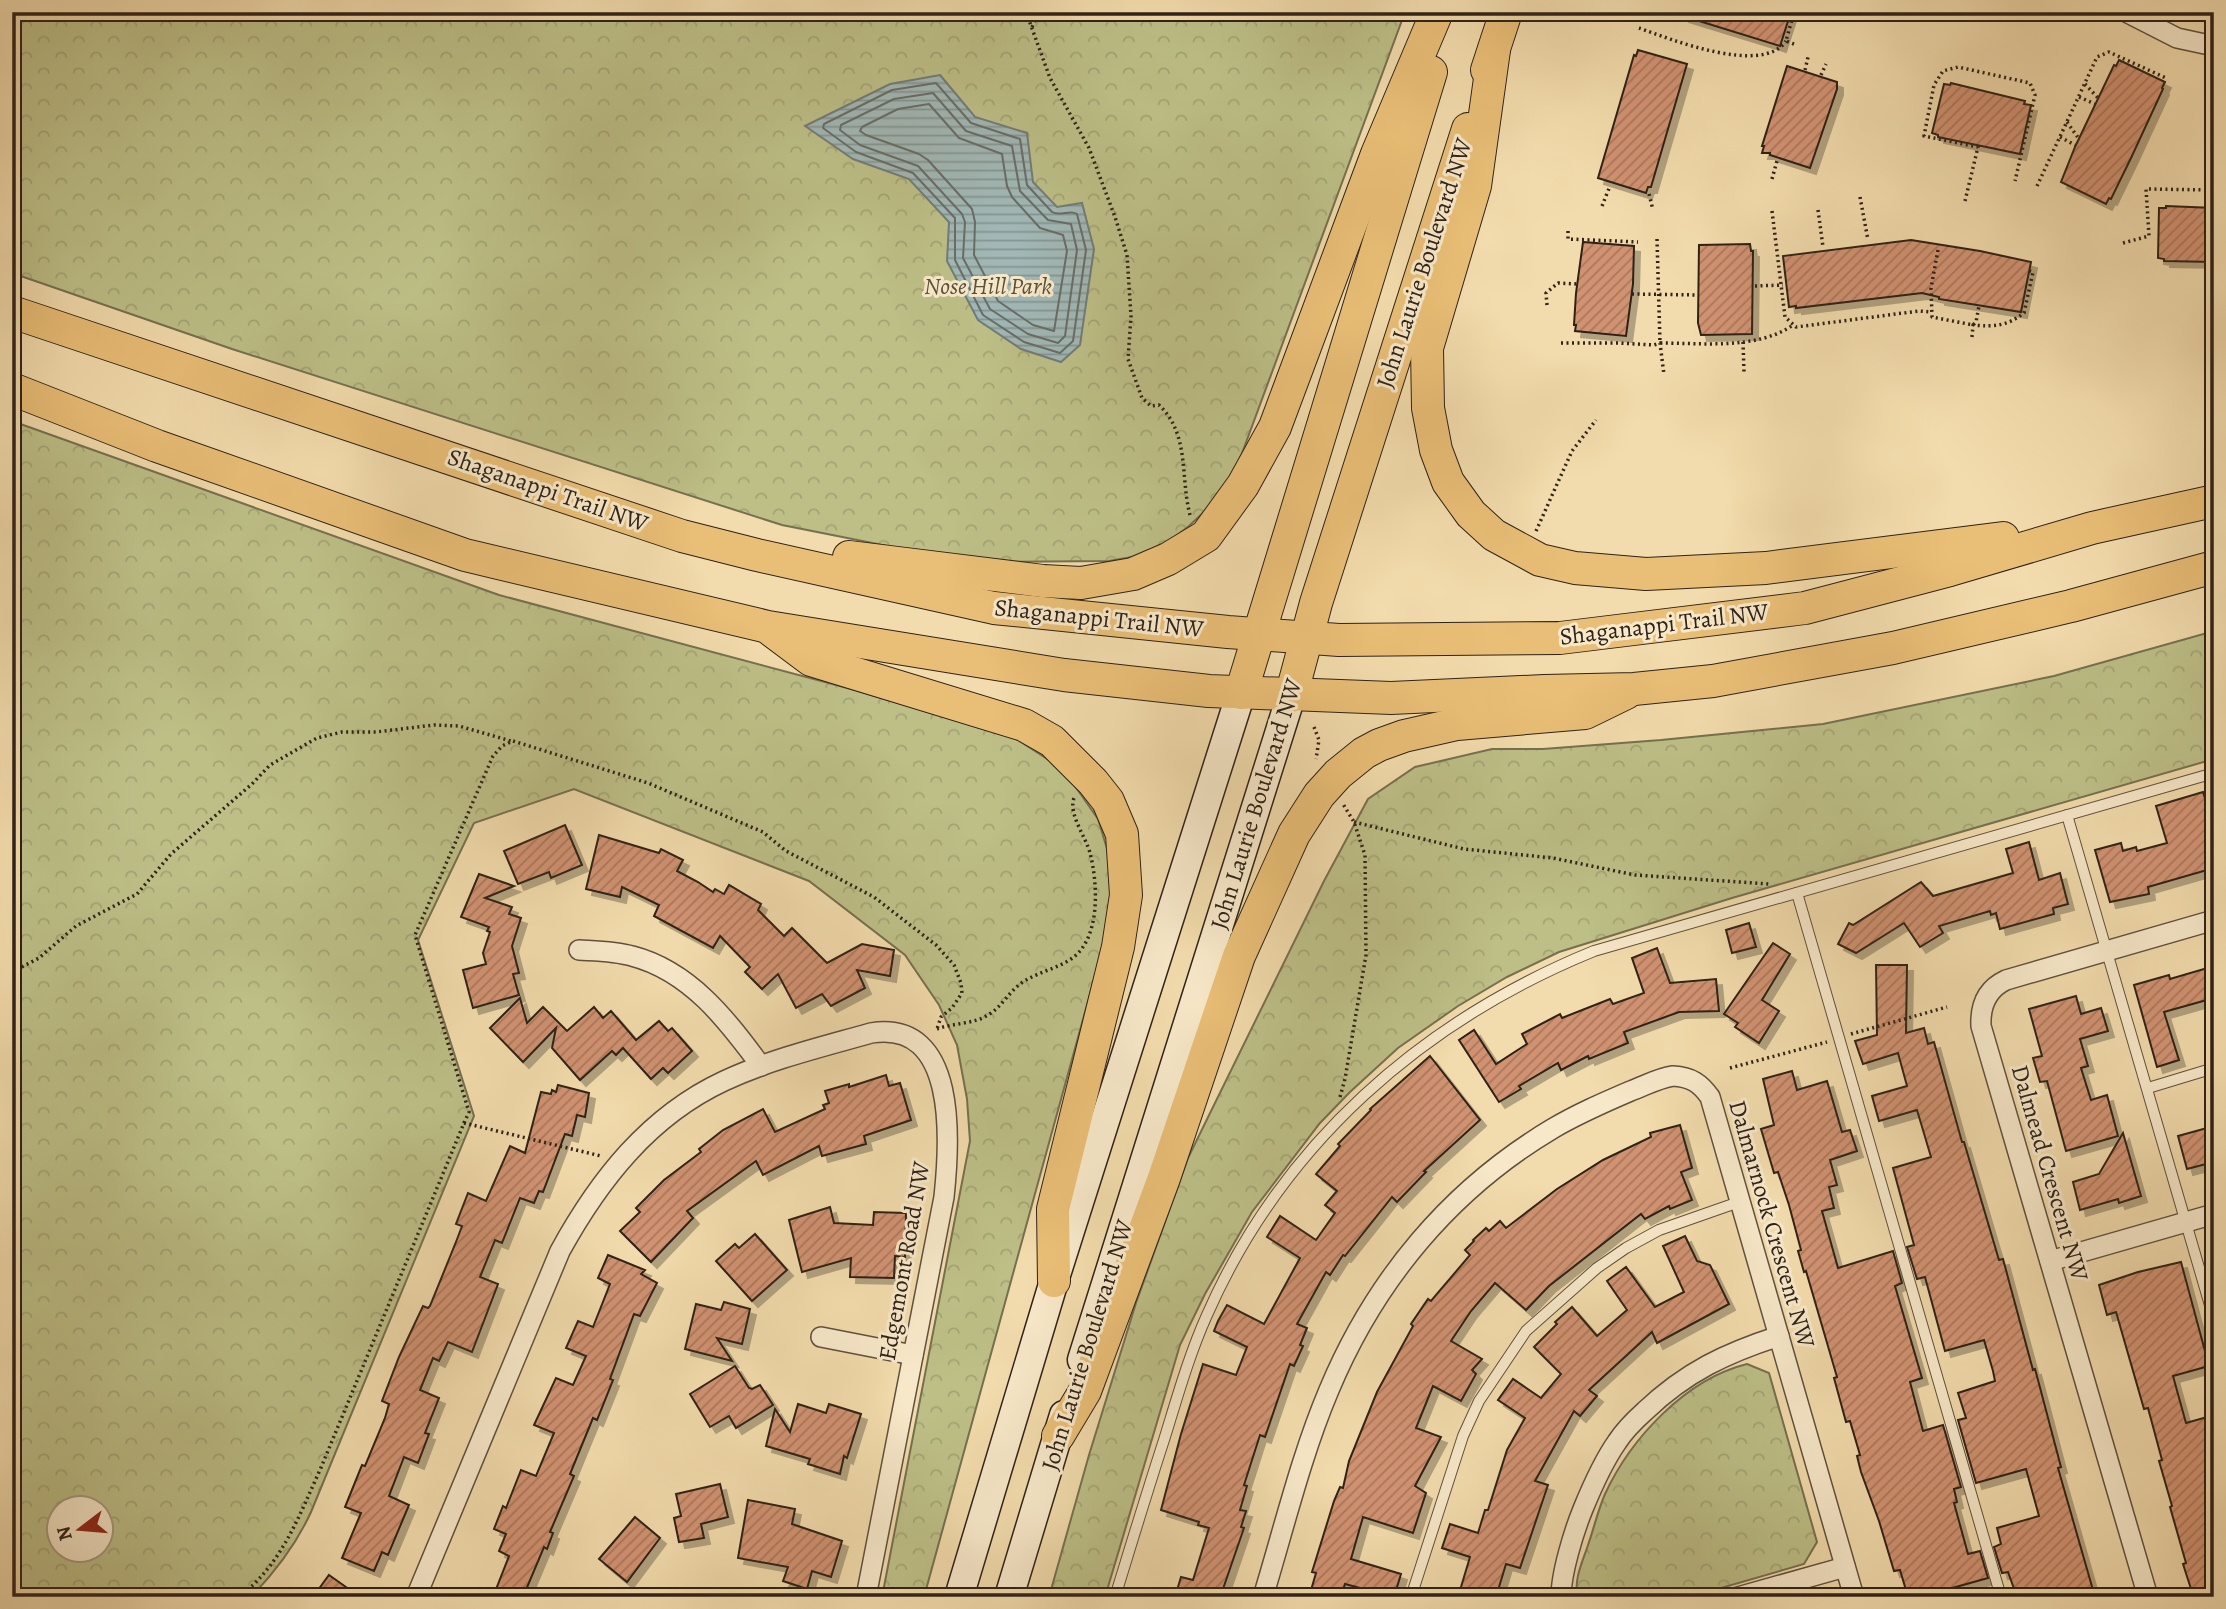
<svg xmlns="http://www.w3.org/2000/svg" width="2226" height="1609" font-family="Alegreya,serif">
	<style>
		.park { fill: url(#park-crowns); stroke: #767050; stroke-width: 2; fill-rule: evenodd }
		.water { fill: url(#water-rules); stroke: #737c77; stroke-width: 2 }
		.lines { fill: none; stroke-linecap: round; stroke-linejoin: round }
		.shore { stroke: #686d68; stroke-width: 2 }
		.building { fill: url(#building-hatch); stroke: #2e2219; stroke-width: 2; filter: url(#shadow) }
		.service-casing { stroke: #5f503e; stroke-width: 12 }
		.minor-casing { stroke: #5f503e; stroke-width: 22 }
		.secondary-casing { stroke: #2e2219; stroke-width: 31 }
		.primary-casing { stroke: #2e2219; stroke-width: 34 }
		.path { stroke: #2e2219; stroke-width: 3.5; stroke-dasharray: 2 3.5; stroke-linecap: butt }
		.service { stroke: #f7e8c9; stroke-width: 10 }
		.minor { stroke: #f7e8c9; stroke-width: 19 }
		.secondary { stroke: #f7e8c9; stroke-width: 28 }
		.primary { stroke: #e9be76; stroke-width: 32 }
		.labels { text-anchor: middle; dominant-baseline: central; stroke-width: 6; stroke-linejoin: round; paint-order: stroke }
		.street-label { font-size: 24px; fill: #2e2219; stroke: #f7e8c9 }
		.park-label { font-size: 24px; font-style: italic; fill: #59513a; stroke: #f7e8c9 }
	</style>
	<defs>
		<pattern id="park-crowns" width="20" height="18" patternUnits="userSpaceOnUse" patternTransform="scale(1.75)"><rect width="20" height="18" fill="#bdbf87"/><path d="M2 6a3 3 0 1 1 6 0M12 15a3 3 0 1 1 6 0" fill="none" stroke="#a3a474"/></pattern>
		<pattern id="water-rules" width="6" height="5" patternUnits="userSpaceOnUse" patternTransform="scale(1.75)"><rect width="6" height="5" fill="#a1b8b6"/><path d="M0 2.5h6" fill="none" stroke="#849593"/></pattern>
		<pattern id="building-hatch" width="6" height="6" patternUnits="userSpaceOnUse" patternTransform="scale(1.75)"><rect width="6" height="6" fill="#d19271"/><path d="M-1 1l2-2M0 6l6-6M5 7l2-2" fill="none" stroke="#aa775c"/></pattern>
		<filter id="shadow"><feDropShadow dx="6" dy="6" stdDeviation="0" flood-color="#0004"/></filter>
	</defs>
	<rect width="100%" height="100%" fill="#f2dbac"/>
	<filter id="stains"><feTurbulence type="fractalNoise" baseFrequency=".00286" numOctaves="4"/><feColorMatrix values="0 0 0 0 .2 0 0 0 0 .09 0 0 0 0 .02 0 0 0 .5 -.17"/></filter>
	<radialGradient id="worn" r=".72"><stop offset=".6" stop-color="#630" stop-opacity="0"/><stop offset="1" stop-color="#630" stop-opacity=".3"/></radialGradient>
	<g class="park">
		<path d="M12,12H1405L1234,475L1206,510L1189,526L1171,540L1138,556L1109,561L968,562L782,525L232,349L12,273Z"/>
		<path d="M12,421L499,595L851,689L1013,737L1063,769L1098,819L1108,852L1112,914L924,1597H882L970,1141L967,1099L957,1045L939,1005L905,955L809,881L574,789L474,823L418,940L474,1116L311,1512C296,1545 276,1571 251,1597H12ZM60,1508H102V1550H60Z"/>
		<path d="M2214,631V759L1732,898L1559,952L1507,977L1458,1006L1398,1048L1350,1092L1320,1123L1252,1212L1205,1294L1180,1345L1105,1597H1049L1089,1455L1136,1303L1188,1158L1324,881L1368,799L1415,767L1492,749H1543L1661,740L1823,724L2054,676Z"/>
		<path d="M1747,1364L1769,1373L1817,1542L1804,1564L1690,1597H1578C1573,1580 1583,1561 1588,1545C1594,1528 1598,1510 1605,1494C1631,1438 1686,1379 1747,1364Z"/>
	</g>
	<path class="water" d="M940,75L975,117L1027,133L1033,182L1057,207L1082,203L1094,249L1080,345L1061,362L1021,349L978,320L947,261L949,222L909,179L853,159L805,126L890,84Z"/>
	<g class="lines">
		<g class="shore">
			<path d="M936,83L971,123L1020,139L1027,185L1052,212C1060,217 1070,209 1077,214L1086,250L1073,341L1060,353L1024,342L983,315L955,260V218L913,173L856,152L823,128L824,124L892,90Z"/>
			<path d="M933,93L966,131L1012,146L1020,191L1048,220L1071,224L1077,250L1065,336L1058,343L1028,334L990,309L963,258L965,222L962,214L918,166L860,145L840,130L841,125L894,99Z"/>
			<path d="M929,104L959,138L1002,154L1007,186L1012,197L1040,228L1063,235L1067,251L1054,331L1033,325L998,301L974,255L975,222L972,209L928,160L919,154L866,135L860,131L862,127L898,109Z"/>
		</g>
	</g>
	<g class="building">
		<path d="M1684,12H1791L1780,46L1683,16Z"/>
		<path d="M1638,50L1687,64L1651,187H1648L1646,193L1598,178L1634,55L1636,56Z"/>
		<path d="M2119,60L2165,82L2162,88L2163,89L2131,158L2111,199L2109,198L2106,204L2061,182L2075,147L2114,65L2116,66Z"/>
		<path d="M1787,66L1837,82V89L1810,168L1770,155V153H1762L1764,146H1762Z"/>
		<path d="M1951,83L2025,101L2024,104L2031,105L2020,154L1938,137V135L1932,133L1944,84L1950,85Z"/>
		<path d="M2166,206L2214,208V262L2164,261V259L2158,258L2159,208H2166Z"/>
		<path d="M1911,240L1980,251L2031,262L2021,312L1939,299V297L1922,293L1796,308V306L1789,307L1783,256Z"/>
		<path d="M1583,242L1634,246L1633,284L1626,336L1575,331L1576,325H1574L1576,293Z"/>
		<path d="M1750,244L1751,251H1753L1752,334L1701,335L1698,323L1699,245Z"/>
		<path d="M2203,792L2214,826V868L2148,887L2149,894L2110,902L2095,850L2121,843L2123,851L2136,847L2137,851L2167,843L2156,806Z"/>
		<path d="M565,825L582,865L551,878L549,872L518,884L504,851Z"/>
		<path d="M599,835L659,853L661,849L683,860L677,871L698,882L713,892L715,889L724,894L729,885L761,904L758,910L784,936L792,928L827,963L862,944L894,950L890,976L857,970L865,988L831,1006L822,994L796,1008L778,974L762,989L745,972L750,967L720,936L713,948L654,916L659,905L622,887L620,897L586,889Z"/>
		<path d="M2029,842L2039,880L2060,873L2068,904L2053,908L2054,914L2000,929L1996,913L1991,915L1990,911L1939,926L1943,933L1920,947L1904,923L1856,953L1838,944L1849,923L1853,925L1921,882L1933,896L2013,873L2006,849Z"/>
		<path d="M479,874L514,886L485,898L512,907L509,914L521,918L512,946L519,973L513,974L519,995L473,1008L463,970L486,964L483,953L490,932L487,931L489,927L461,917Z"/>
		<path d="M1749,923L1756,947L1732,953L1726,930Z"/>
		<path d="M1773,943L1790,954L1762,1000L1779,1011L1759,1043L1735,1027L1738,1023L1724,1014Z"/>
		<path d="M1657,948L1670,983L1716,979L1719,1011L1679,1012L1624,1032L1628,1043L1589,1059L1588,1056L1561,1070L1558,1063L1519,1086L1521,1089L1499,1102L1459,1040L1474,1030L1496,1064L1527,1044L1522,1034L1560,1014L1562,1018L1610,999L1613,1004L1644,993L1632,958Z"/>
		<path d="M1876,965H1907L1906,1033L1924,1028L1928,1044L1934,1042L1962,1142H1964L1999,1260L2003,1259L2033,1370L2035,1369L2038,1380L2061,1467L2058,1468L2095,1597H2017L2008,1572L2002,1573L1994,1547L2001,1544L1997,1528L2039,1516L2026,1469L1976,1483L1958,1420L1966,1418L1958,1393L1995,1381L1993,1371L1984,1340L1945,1351L1925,1277L1917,1279L1907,1247L1914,1245L1893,1168L1931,1157L1917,1110L1879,1121L1872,1096L1907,1086L1898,1053L1863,1064L1855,1041L1877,1035Z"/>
		<path d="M2214,966V998L2164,1012L2179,1060L2157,1067L2134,985L2169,975L2170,979Z"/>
		<path d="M2076,996L2081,1014L2101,1008L2108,1031L2080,1039L2088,1066L2081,1068L2091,1100L2107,1095L2118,1136L2066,1151L2047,1081L2040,1082L2033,1058L2042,1056L2029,1009Z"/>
		<path d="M520,998L527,1023L543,1007L567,1031L594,1007L603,1018L611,1011L636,1040L659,1021L668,1031L672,1028L692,1051L668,1073L663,1068L651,1079L623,1048L616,1055L612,1051L580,1080L552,1048L556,1028L523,1062L490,1028Z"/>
		<path d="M1430,1056L1480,1120L1424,1171L1426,1172L1397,1202L1392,1197L1345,1256L1343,1255L1330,1275L1326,1272L1297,1324L1307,1328L1300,1345L1303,1346L1294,1366L1290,1364L1265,1437L1260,1435L1244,1485L1247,1486L1240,1510L1246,1511L1241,1527L1244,1528L1223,1589L1234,1592L1233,1597H1175L1181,1577L1193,1580L1209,1528L1198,1525L1199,1522L1161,1510L1181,1434L1203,1364L1236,1375L1247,1347L1214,1331L1218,1321L1227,1305L1264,1324L1300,1258L1267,1237L1280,1216L1316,1240L1335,1213L1325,1205L1337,1191L1316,1174L1340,1146L1338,1144L1371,1110L1370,1109Z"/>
		<path d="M1792,1071L1797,1090L1827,1081L1842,1132L1850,1130L1857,1151L1830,1160L1837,1185L1829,1187L1834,1208L1822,1211L1838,1268L1893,1251L1902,1283L1895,1286L1922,1378L1910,1382L1923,1431L1943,1425L1961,1487L1954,1489L1957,1502L1954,1503L1968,1554L1980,1551L1988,1578L1938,1592L1940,1597H1908L1900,1570L1894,1571L1879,1521L1861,1472L1857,1456L1860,1455L1850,1421L1846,1422L1834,1378L1837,1377L1806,1271L1804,1272L1798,1251L1801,1250L1789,1205L1778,1172L1774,1173L1761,1129L1774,1125L1763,1079Z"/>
		<path d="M886,1075L889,1086L900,1083L911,1120L864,1136L866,1144L822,1156L819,1146L763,1175L756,1161L687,1211L693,1218L651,1262L620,1231L640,1212L636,1208L664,1180L701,1152L699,1149L723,1130L763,1109L775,1132L825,1109L823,1105L829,1103L825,1091L849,1084V1087Z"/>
		<path d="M558,1085L589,1093L585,1117L577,1115L572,1136L565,1134L543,1192L539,1191L534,1203L520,1198L502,1243L495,1240L480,1277L498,1284L472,1352L448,1342L439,1361L433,1358L420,1390L439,1398L425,1433L429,1434L418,1463L404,1457L389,1496L409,1505L388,1555L382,1552L374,1571L342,1558L361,1513L345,1507L362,1465L365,1466L385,1418L389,1404L382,1401L399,1357L423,1306L428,1308L430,1306L456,1242L462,1226L456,1224L468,1193L486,1201L510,1146L525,1153L541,1092L551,1094L552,1090L556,1092Z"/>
		<path d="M1680,1125L1692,1168L1681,1172L1692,1200L1670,1209L1669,1206L1645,1219L1641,1214L1549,1286L1526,1310L1495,1283L1471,1311L1451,1341L1482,1359L1472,1370L1476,1374L1461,1401L1433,1386L1416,1428L1441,1437L1415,1486L1426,1493L1413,1533L1363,1517L1351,1559L1401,1574L1394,1597L1345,1584L1341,1597H1309L1316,1573L1312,1572L1334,1501L1340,1487L1343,1488L1349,1461L1377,1392L1413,1326L1411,1324L1428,1299L1431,1301L1470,1255L1465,1250L1474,1241L1473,1240L1486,1228L1489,1231L1500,1221L1506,1228L1557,1189L1603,1160L1651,1137L1650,1133Z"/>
		<path d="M2214,1126V1158L2209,1159L2210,1163L2187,1169L2178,1136Z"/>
		<path d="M2123,1133L2141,1196L2119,1203L2118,1199L2080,1210L2073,1182L2099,1174Z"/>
		<path d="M830,1207L834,1223L873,1225L874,1212L906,1213L905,1257L895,1256L894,1278L850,1277L851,1258L802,1272L789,1220Z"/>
		<path d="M755,1234L787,1270L752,1301L716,1261L735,1244L739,1248Z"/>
		<path d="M1685,1236L1697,1261L1710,1265L1729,1304L1657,1343L1652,1332L1589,1390L1597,1396L1580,1416L1574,1411L1535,1481L1548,1485L1520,1568L1506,1564L1496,1597H1458L1470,1557L1442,1548L1450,1524L1478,1533L1485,1510H1488L1507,1450L1525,1418L1498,1400L1513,1379L1541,1398L1561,1374L1534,1347L1557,1324L1555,1322L1572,1307L1597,1336L1627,1310L1607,1281L1626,1267L1655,1307L1684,1292L1663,1246Z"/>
		<path d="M608,1255L645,1270L641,1274L657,1283L640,1316L634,1314L610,1379L613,1380L597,1420L593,1418L570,1474L574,1476L550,1532L553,1533L547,1549L544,1547L523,1597H493L509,1556L499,1551L506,1534L494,1529L503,1506L506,1508L521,1470L536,1476L554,1433L534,1425L556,1378L573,1385L586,1356L566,1348L578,1321L593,1327L610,1284L598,1278Z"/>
		<path d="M2181,1262L2209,1366L2173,1376L2186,1423L2214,1415V1589L2193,1595L2183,1564L2186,1563L2170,1507L2172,1506L2159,1461L2162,1460L2148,1408L2144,1409L2116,1312L2107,1315L2099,1285L2138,1272Z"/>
		<path d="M724,1302L750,1309L742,1344L717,1338L732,1361L685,1349L696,1304L721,1310Z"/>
		<path d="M735,1366L749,1388L752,1389L760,1385L773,1405L736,1428L729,1416L710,1427L690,1394Z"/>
		<path d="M798,1404L826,1413L829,1404L861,1414L847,1458L844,1456L840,1474L808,1464L810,1459L766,1446L775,1409L790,1432Z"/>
		<path d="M720,1484L728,1517L701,1524L704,1538L679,1542L674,1518L681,1516L676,1494Z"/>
		<path d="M748,1500L795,1509L792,1524L842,1541L831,1577L812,1571L807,1589L783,1581L788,1567L738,1558Z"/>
		<path d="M635,1517L660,1538L627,1582L599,1559Z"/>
		<path d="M329,1575L360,1597H313Z"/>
	</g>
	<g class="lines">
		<defs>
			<g id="service">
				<path d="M2067,815L2214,1319"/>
				<path d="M1797,893L2001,1597"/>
				<path d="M2148,1088L2214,1068"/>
				<path d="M1115,1597C1131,1545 1147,1492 1164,1440C1177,1398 1189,1355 1207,1315C1282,1144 1422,1021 1594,951L2214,773"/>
				<path d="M1411,1597L1463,1436L1479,1401L1526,1331L1597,1268L1626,1248L1659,1230L1739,1202"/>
			</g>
			<g id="minor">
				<path d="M2126,12L2177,38L2214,46"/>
				<path d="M579,950C597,951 615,951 632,956C690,971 727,1020 761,1066"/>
				<path d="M2050,1261L2214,1214"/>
				<path d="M821,1337L913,1355"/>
				<path d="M416,1597L560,1251C599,1180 649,1116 724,1081C771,1059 822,1047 871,1033C958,1019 950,1141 944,1197L866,1597"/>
				<path d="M1263,1597C1284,1528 1301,1456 1329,1390C1375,1280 1450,1190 1552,1129C1579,1113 1605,1102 1633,1090C1646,1085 1659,1078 1673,1076C1691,1077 1700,1083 1710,1097L1854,1597"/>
				<path d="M1561,1597C1561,1573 1574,1531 1583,1509C1592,1487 1603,1462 1617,1442C1624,1431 1635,1420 1645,1411C1686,1372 1726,1353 1779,1336"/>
				<path d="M1738,1597L1845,1567"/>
				<path d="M2148,1597L1981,1026C1980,1005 1987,989 2006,980L2214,920"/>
			</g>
			<g id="secondary">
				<path d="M1082,1360L1291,696"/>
				<path d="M959,1597L1054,1281L1241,693"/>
				<path d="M1009,1597L1064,1415"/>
			</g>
			<g id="primary">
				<path d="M1494,50L1475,186L1427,348L1428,408L1436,450L1448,482L1471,514L1494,535L1540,560L1575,568L1646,574L1766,568L2003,538"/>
				<path d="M1487,70L1506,12"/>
				<path d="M12,312L682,536L757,555L994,608L1228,632L1339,640L1560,638L1805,608L1950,570L2092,528L2214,501"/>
				<path d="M12,389L157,446L465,555L768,627L1064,675L1209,691L1391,698L1544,691L1634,689L1713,681L1893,648L2071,606L2214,567"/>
				<path d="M849,557L1043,581L1081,583L1133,574L1168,559L1206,536L1243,485L1275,427L1377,154L1437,12"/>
				<path d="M771,630L811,660L1024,725L1052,741L1093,782L1108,801L1122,834L1126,895L1118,947L1053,1209L1054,1281"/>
				<path d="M1241,693L1431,72"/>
				<path d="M1291,696L1316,603L1468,129"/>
				<path d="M1058,1436L1085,1391L1164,1178L1239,956L1294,834L1319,795L1338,774L1364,753L1379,745L1404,736L1457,724L1585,713L1626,693"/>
			</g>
		</defs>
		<use href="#service" class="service-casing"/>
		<use href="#minor" class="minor-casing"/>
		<use href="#secondary" class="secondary-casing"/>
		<use href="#primary" class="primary-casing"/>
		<g class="path">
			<path d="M1026,12L1050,78L1089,148L1115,217L1127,255L1131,316L1128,359L1142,398L1151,406L1159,405C1190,434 1180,477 1190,515"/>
			<path d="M1032,27L1039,12"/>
			<path d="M1639,28C1670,39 1762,76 1786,41"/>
			<path d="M1794,44L1786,41L1794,12"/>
			<path d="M1805,70L1808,57"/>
			<path d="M1821,75L1826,64"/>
			<path d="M2085,84L2098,98"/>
			<path d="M2079,97L2095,104"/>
			<path d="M2067,122L2079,139"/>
			<path d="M2060,137L2075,145"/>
			<path d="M1772,179L1777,161"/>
			<path d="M2037,186L2097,57L2109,52L2166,78"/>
			<path d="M1649,194L1653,210"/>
			<path d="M1860,197L1868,240"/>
			<path d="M1965,201L1978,147L1924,136L1934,85L1943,71L1958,67L2030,83L2035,95L2015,181"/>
			<path d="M1602,206L1610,186"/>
			<path d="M1818,210L1823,247"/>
			<path d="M1772,211L1785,317L1796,327L1919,311L1931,312"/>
			<path d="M1568,231V239L1638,242"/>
			<path d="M1657,239L1660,343C1703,343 1757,350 1793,325"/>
			<path d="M2123,243L2149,236L2146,189L2214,190"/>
			<path d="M1938,250L1931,288L1932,317L1973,325L1976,322L1979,306"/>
			<path d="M1755,286L1783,285"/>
			<path d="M1632,294L1698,295"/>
			<path d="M1547,305L1546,293L1558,283L1577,284"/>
			<path d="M1972,337L1973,325C1994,327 2007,326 2024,313L2033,272L2030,271"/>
			<path d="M1743,342L1744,372"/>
			<path d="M1561,343H1619L1654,345L1660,343L1664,375"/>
			<path d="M1536,531L1572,451L1596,420"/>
			<path d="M1314,727L1319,740L1316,759"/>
			<path d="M1354,822L1464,849L1553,858L1635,875L1769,884"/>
			<path d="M12,972L39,958L76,926L137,894L171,854L252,784L270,765L317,738L342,732H376L434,725L459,726L511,741"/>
			<path d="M937,1029C953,1023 974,1024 988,1015C1002,1007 1009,991 1023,982C1038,972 1056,969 1071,959C1101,939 1098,884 1090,853C1086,837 1068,814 1074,798"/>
			<path d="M1851,1034L1947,1007"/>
			<path d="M1730,1068L1827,1042"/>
			<path d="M1340,1097L1345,1079L1366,955L1365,855L1354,822L1343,804"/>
			<path d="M464,1123L469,1112L415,935L493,756L502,746L513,741L648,783L763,832L786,851L874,897L936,945L954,965L961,983L962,993L952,1008L941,1017L937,1029"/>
			<path d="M239,1597C282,1564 298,1518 320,1470L464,1123L601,1156"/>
		</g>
		<use href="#service" class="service"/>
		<use href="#minor" class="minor"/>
		<use href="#secondary" class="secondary"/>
		<use href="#primary" class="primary"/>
	</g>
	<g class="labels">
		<g class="street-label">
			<text transform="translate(1424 263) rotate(-72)">John Laurie Boulevard NW</text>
			<text transform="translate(548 490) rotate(19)">Shaganappi Trail NW</text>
			<text transform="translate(1099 618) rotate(6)">Shaganappi Trail NW</text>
			<text transform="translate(1664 624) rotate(-7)">Shaganappi Trail NW</text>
			<text transform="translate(1256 804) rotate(-73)">John Laurie Boulevard NW</text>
			<text transform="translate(2050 1173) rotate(74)">Dalmead Crescent NW</text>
			<text transform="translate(1772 1224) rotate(74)">Dalmarnock Crescent NW</text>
			<text transform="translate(904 1261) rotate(-80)">Edgemont Road NW</text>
			<text transform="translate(1087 1345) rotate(-73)">John Laurie Boulevard NW</text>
		</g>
		<g class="park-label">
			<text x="988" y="286">Nose Hill Park</text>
		</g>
	</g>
	<rect width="2226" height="1609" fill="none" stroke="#f2dbac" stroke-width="42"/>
	<rect x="14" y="14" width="2198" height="1581" fill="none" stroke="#2e2219" stroke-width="3.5"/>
	<rect x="21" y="21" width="2184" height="1567" fill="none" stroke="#2e2219" stroke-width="2"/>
	<g transform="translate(80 1529) rotate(254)"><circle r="33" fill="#f7e8c9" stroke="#a79983" stroke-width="2"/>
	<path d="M0-5L12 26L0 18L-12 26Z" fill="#8f2418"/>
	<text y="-10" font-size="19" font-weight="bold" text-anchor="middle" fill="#2e2219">N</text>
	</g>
	<rect width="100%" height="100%" filter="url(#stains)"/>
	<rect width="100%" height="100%" fill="url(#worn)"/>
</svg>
